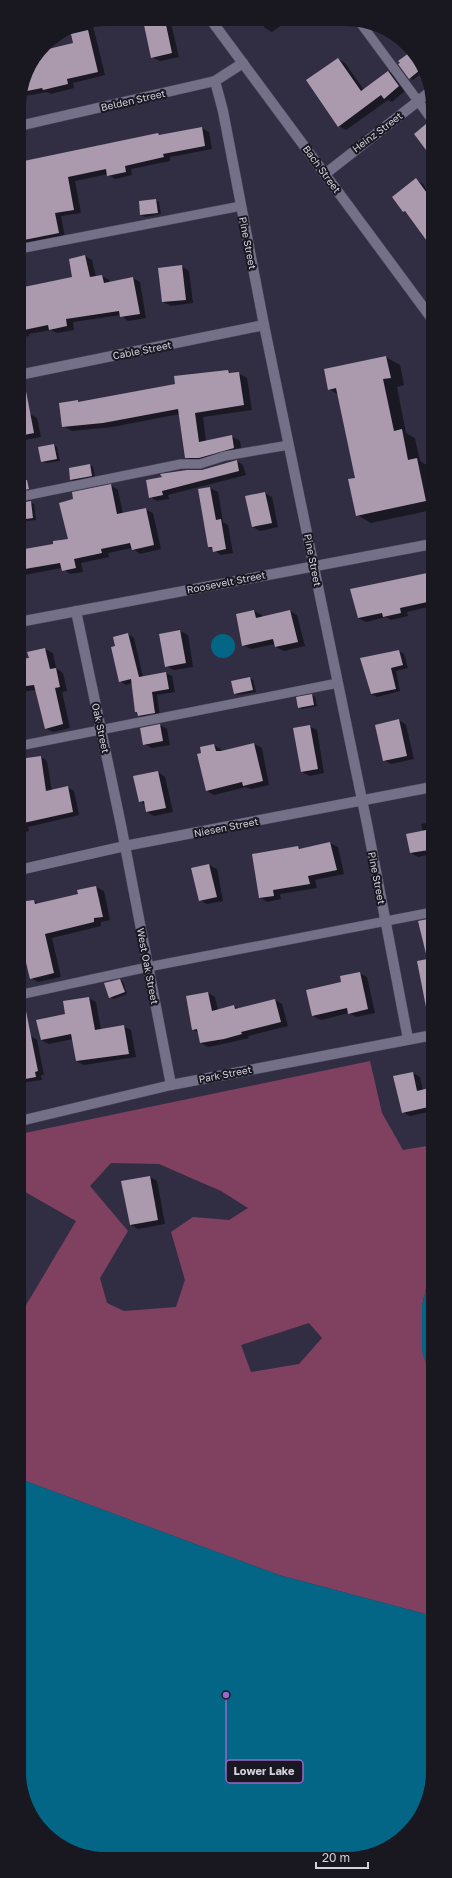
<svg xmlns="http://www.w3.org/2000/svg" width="452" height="1878" font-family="'Golos Text',sans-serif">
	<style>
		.forest { fill: #804160; fill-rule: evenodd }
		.water { fill: #036687 }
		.shadow { fill: #0007 }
		.building { fill: #ab99ae }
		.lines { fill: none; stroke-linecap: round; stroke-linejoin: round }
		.lane-casing { stroke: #4d4a5c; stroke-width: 10 }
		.street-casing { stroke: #4d4a5c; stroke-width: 11 }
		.secondary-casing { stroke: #4d4a5c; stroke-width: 11 }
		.lane { stroke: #737088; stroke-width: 9 }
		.street { stroke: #737088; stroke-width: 10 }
		.secondary { stroke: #737088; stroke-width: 10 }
		.labels { text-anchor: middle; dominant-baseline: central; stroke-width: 4; stroke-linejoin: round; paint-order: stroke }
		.street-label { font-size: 10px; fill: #d2d1de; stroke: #191821 }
		.leader { fill: none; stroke: #9966ca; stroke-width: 1.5 }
		.callout-dot { fill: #9966ca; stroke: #191821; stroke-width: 1.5 }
		.callout { fill: #191821; stroke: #9966ca; stroke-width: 1.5 }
		.callout-label { font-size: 11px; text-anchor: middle; font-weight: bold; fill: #d2d1de }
	</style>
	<rect width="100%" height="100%" fill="#312e43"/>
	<path class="forest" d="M370,1061L382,1113L403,1150L433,1145V1260L422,1305V1351L433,1386V1616L279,1575L20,1479V1312L25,1307L76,1221L20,1189V1134ZM111,1163L159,1164L221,1191L248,1208L229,1220L193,1217L171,1232L185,1280L176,1307L124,1311L107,1303L100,1278L128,1231L90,1186ZM309,1323L322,1338L299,1364L251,1372L241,1345Z"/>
	<g class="water">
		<circle cx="223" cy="646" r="12"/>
		<path d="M433,1260V1386L422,1351V1305Z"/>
		<path d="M20,1479L279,1575L433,1616V1774L430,1780L431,1782L411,1830L385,1850L358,1858L89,1857L44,1833L20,1784Z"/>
	</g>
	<g class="shadow">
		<path d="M145,19H170L179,57L160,61L152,57Z"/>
		<path d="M259,20H289L272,32L265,28Z"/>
		<path d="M92,22L105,75L73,83L74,88L51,94L47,92L20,97L28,68L39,52L74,44L72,26Z"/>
		<path d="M410,54L414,57L422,73L413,80L410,78L401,63Z"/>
		<path d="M338,59L345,63L364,90L389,72L396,76L406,90L392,102L388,100L346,130L339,126Z"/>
		<path d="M427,125L432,127V152L426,149L415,134Z"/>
		<path d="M202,128L209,132L212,149L170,157V161L131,169L132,175L115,179L108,174L75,181L81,213L61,216L65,237L19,246V200L158,134L162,136Z"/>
		<path d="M416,180L423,184L432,197V241L426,238L408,214L404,211Z"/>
		<path d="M156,200L159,202L161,214L145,217L141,215Z"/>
		<path d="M85,256L92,260L96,277L102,276L109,280L110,283L133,278L140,282L146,318L128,321L121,315L73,322L74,330L57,333L51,330L29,334V336L19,338V287L22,288L74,278Z"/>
		<path d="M181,266L189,271L193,303L171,306L163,302Z"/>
		<path d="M386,357L400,365L404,385L397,387L406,433L415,438L420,461L430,467L432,477V510L371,523L357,515L356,478L339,395L329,389Z"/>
		<path d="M228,371L233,374L238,373L247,378L252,410L203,417L206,441L231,436L240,441L242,453L194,462L186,457L180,414L112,427L72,431L63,426L77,401L80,403L176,384Z"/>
		<path d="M30,414L37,418L41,437L19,441V416Z"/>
		<path d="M54,445L57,447L60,461L46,463L42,461Z"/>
		<path d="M237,461L243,465L246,475L168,495L169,499L157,501L150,497L202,471Z"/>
		<path d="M90,465L93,467L95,478L75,482L71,480L70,468Z"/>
		<path d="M111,485L118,490L123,514L145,509L153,513L161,549L140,554L132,548L108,553L109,557L81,563L83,572L70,574L62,568L19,576V551L55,545L69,540L74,500Z"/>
		<path d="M210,488L218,492L223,522L228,525L233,553L221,555L209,547L199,490Z"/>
		<path d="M264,493L272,497L278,527L260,531L253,527Z"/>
		<path d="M30,502L34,504L36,520L19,522V505Z"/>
		<path d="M431,573L432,606L407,612L408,616L391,620L386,617L366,622L358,618Z"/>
		<path d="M254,611L262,615V618L290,611L297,615L305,646L284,651L276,647L275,644L251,649L243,645L237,615Z"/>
		<path d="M180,631L188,635L193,667L174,670L166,666Z"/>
		<path d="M128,634L134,638L143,677L166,673L172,676L175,692L157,695L160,716L145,719L139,716L132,683L126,685L120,681L116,647Z"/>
		<path d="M45,649L53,653L56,668L63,673L67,691L62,692L70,728L53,732L45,728L36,690L19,692V660L30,659Z"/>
		<path d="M399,651L404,654L408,668L396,671L400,691L377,697L371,694L361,659Z"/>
		<path d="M250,678L253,680L256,692L238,695L235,693Z"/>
		<path d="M312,695L315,697L317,706L302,709L299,707Z"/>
		<path d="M399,720L406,725L414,759L391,764L384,760Z"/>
		<path d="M160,725L167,729L170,745L152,748L144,744Z"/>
		<path d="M309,726L317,730L324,773L310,776L302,772Z"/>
		<path d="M254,744L262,748L269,785L251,789L246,787L214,795L207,791L198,755L203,754L213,745L221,749V751Z"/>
		<path d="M41,757L47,761L52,791L67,787L74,791L79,815L28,827L29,831L19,833V796Z"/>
		<path d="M158,772L165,777L173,812L154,816L147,812L145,805L140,801Z"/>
		<path d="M432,822V854L418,857L411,853L423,831L421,824Z"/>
		<path d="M330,843L338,847L344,874L315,880L317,888L280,894L281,899L267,902L260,897L298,847L302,849Z"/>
		<path d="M209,865L217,869L223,901L207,904L200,900Z"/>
		<path d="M96,887L104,891L110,920L101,922V926L52,938L61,977L38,982L31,978L22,942L19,940V904L34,901L39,904L79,894Z"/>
		<path d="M359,973L367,977L375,1013L356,1017L349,1013L321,1020L313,1016L342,983Z"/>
		<path d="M120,980L123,982L127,994L114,999L110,997Z"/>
		<path d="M208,993L215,997L218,1010L234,1006L239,1009L275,1000L282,1004L288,1026L248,1036L249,1038L232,1042L208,1047L201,1043L199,1033L193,1030Z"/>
		<path d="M89,998L96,1002L101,1030L123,1026L131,1030L136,1057L84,1065L76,1061L73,1039L49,1044L41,1040L67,1014Z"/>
		<path d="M31,1036L37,1040L44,1075H41L42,1080L20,1083V1038Z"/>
		<path d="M413,1073L420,1077L423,1090L433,1088V1111L410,1116L403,1112Z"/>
		<path d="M150,1177L157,1181L165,1224L138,1229L131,1225Z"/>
	</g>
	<g class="building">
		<path d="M165,20L172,53L151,58L144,25Z"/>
		<path d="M88,30L98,72L67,79L68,84L43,90L42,88L22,92L28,68L40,51L73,43L71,34Z"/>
		<path d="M409,53L420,70L409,79L398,64L400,63L398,61Z"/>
		<path d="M338,58L361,91L388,71L399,86L384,99L381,95L338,127L306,80Z"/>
		<path d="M426,124L432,133V158L414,134Z"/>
		<path d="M202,127L205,146L163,154L164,157L125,166L126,172L107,176L106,169L68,177L74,210L55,213L59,233L19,241V162L158,133L159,135Z"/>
		<path d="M416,178L432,200V248L405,211L403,212L392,197Z"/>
		<path d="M156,199L158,213L140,215L139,201Z"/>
		<path d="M85,255L90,277L102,275L104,283L133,277L140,314L120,317L119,311L66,319L67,326L49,330L48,325L19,331V288L72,277L69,259Z"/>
		<path d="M182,265L186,300L162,302L158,268Z"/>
		<path d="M386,356L391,378L383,379L394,431L402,429L408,460L417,458L426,501L356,516L348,479L355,478L336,388L328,390L324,369Z"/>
		<path d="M228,370L229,373L239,372L244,405L195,413L199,442L232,435L234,448L199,458H185L178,409L103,423L62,427L59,403L78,400V402L175,384L174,376Z"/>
		<path d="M26,391L34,433L19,436V392Z"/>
		<path d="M54,444L57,459L41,462L38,447Z"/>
		<path d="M237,460L239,471L162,491L163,495L149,498L146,480L162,477L160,474L187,470H202Z"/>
		<path d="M90,464L92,476L70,480L69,468Z"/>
		<path d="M19,480H27L29,489L19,491Z"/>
		<path d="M111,484L117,514L146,508L154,545L132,550L130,543L101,549L102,553L74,559L76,568L62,571L60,563L19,570V550L53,544V541L68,539L59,503L73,499L72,492Z"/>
		<path d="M210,487L216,520L221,519L226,549L213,552L212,547H208L198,489Z"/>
		<path d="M265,492L272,523L252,527L245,496Z"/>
		<path d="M31,501L33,518L19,520V503Z"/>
		<path d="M432,572V601L400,608L401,613L383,617L382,613L358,618L350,589Z"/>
		<path d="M254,610L256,618L290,610L298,642L275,647L273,639L242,646L236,614Z"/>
		<path d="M180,630L186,663L165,667L159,634Z"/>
		<path d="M128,633L139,677L166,672L169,689L152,692L155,713L138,716L137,712H135L131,679L119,682L111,647L115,646L113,637Z"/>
		<path d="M45,648L50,669L56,668L60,687L55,688L63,724L45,729L34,685L19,687V659L29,658L27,652Z"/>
		<path d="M399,650L403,665L391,668L396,689L371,694L360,658Z"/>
		<path d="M250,677L253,690L234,694L231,681Z"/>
		<path d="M312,694L314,705L298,708L296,697Z"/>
		<path d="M399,719L407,756L383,761L375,725Z"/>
		<path d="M160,724L163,741L143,745L140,728Z"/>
		<path d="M310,725L318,769L301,772L293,728Z"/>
		<path d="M254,743L263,781L243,786L242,782L206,791L197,754L201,753L200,747L214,744L216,751H221Z"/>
		<path d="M41,756L46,791L68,786L73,812L19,824V759Z"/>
		<path d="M158,771L166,808L146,812L144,801L139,802L133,776Z"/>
		<path d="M426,830L429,850L410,853L406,834Z"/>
		<path d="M330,842L337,870L308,876L310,884L273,890L274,896L259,898L252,854L298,846L299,849Z"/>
		<path d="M209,864L217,897L199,901L191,868Z"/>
		<path d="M96,886L103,917L94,918V922L45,934L54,973L30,979L19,934V902L34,900L35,904L78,894L77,890Z"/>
		<path d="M433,918V957L427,958L418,921Z"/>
		<path d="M433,958V1007H426L417,961Z"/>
		<path d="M360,972L368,1009L348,1014L347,1008L312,1016L306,990L341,982L340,976Z"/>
		<path d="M120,979L125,992L109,998L104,983Z"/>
		<path d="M208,992L212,1011L234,1005L235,1009L275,999L281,1022L241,1032L242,1034L224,1039L200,1043L197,1029L192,1030L186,996Z"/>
		<path d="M89,997L95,1030L124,1025L129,1054L76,1061L71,1034L41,1040L36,1020L65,1014L63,1001Z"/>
		<path d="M26,1011L38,1071L35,1072L36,1077L20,1080V1012Z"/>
		<path d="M413,1072L417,1091L433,1087V1106L402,1113L393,1076Z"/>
		<path d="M150,1176L158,1220L130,1225L121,1181Z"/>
	</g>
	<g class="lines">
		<defs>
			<g id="lane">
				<path d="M359,21L432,120"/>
				<path d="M19,249L241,206"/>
				<path d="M19,497L181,464H200L225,456L289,445"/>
				<path d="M19,746L338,683"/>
				<path d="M19,995L148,967L433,912"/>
			</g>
			<g id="street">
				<path d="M211,20L432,319"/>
				<path d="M215,81L223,111L264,325L367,824L408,1039"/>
				<path d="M19,126L215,81L243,63"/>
				<path d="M325,174L431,91"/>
				<path d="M19,375L264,325"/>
				<path d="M76,611L121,825L171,1085"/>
				<path d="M19,622L432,544"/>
				<path d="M19,870L125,846L432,787"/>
			</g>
			<path id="secondary" d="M20,1121L171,1085L433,1035"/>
		</defs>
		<use href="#lane" class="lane-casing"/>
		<use href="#street" class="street-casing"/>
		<use href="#secondary" class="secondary-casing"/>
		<use href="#lane" class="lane"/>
		<use href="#street" class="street"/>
		<use href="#secondary" class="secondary"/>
	</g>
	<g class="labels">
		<g class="street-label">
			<text transform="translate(133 100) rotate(-13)">Belden Street</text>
			<text transform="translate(377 132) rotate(-37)">Heinz Street</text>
			<text transform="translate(322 169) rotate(54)">Bach Street</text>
			<text transform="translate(248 243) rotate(79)">Pine Street</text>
			<text transform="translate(142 350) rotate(-11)">Cable Street</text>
			<text transform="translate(313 560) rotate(79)">Pine Street</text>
			<text transform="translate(226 582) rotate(-11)">Roosevelt Street</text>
			<text transform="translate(101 728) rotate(78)">Oak Street</text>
			<text transform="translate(226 827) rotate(-11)">Niesen Street</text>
			<text transform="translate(377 878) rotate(79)">Pine Street</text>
			<text transform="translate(148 966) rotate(79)">West Oak Street</text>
			<text transform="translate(225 1074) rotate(-11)">Park Street</text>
		</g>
	</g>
	<path d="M0 0H452V1878H0ZM106 26H346A80 80 0 0 1 426 106V1772A80 80 0 0 1 346 1852H106A80 80 0 0 1 26 1772V106A80 80 0 0 1 106 26Z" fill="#191821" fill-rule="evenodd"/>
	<path class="leader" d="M226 1695L226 1771"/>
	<circle class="callout-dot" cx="226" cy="1695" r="4"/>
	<rect class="callout" x="226" y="1760" width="77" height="23" rx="4"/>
	<g class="callout-label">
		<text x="264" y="1775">Lower Lake</text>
	</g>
	<path d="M316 1862v6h52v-6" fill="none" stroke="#d2d1de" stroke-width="2"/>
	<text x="322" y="1862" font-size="12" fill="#d2d1de" stroke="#191821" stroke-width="3" paint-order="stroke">20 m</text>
</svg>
